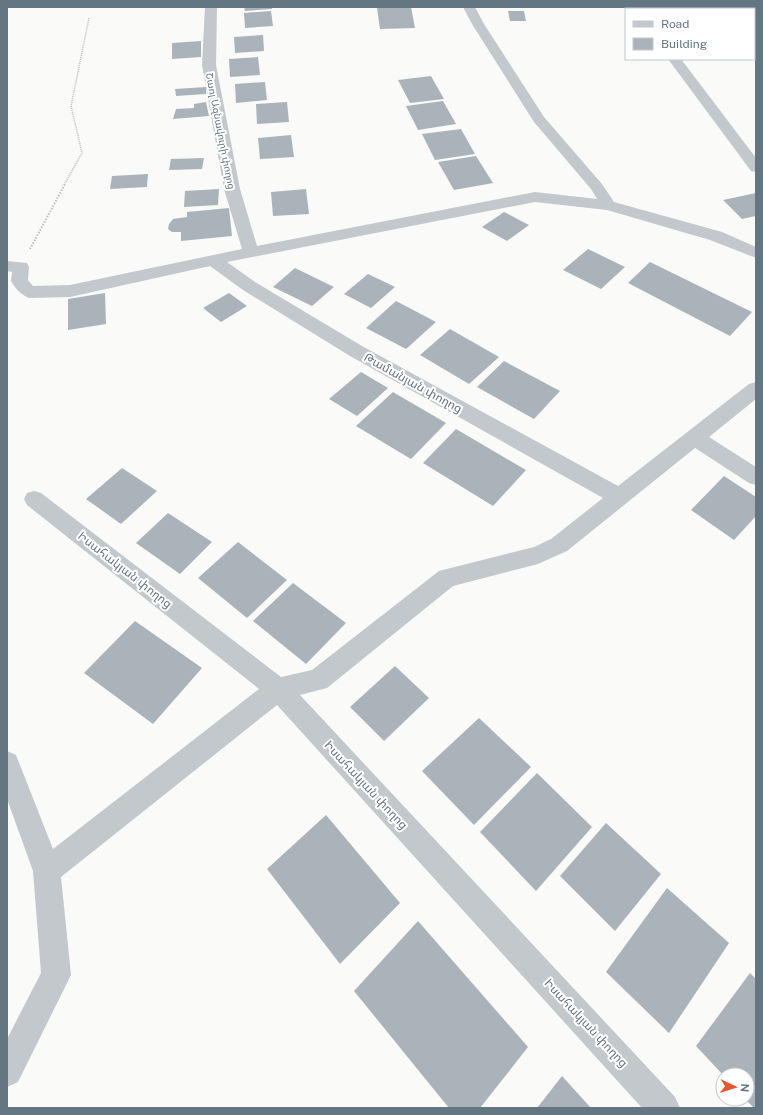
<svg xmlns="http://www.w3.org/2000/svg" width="763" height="1115" font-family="'Public Sans','Noto Sans Armenian',sans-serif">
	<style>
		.building { fill: #aab3b9 }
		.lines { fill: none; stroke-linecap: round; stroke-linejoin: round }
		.path-far1 { stroke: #bbbfc2; stroke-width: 1.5; stroke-dasharray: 1 1; stroke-linecap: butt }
		.path { stroke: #bbbfc2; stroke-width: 2; stroke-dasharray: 1.5 1.5; stroke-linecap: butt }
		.minor { fill: #c3c8cc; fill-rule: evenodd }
		.labels { text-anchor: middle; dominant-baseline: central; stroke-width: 4; stroke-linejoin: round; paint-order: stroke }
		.far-street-label { font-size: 10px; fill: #657683; stroke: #fff }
		.street-label { font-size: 12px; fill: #657683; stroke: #fff }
	</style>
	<rect width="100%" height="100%" fill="#fafaf8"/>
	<g class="building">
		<path d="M244,7H272V9L245,11Z"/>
		<path d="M411,7L415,28L380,29L377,8Z"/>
		<path d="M271,11L273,26L245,28L244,13Z"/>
		<path d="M508,11H524L526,21H510Z"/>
		<path d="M263,35L264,51L235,53L234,37Z"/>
		<path d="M201,41V57L172,59V43Z"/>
		<path d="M258,57L260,75L230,77L229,59Z"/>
		<path d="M431,76L444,99L410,103L398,80Z"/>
		<path d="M265,82L267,100L236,103L235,84Z"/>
		<path d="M206,87V94L176,96L175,89Z"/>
		<path d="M443,101L456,124L418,130L406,106Z"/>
		<path d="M206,102L209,116L173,119L176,109L194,108V104Z"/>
		<path d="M287,102L289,122L257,124L256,104Z"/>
		<path d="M461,129L475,154L435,160L422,134Z"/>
		<path d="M291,135L294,157L260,159L258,138Z"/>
		<path d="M476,156L493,183L454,190L438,162Z"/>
		<path d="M204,158L202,169L169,170L171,159Z"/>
		<path d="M148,174L147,187L110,189L112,176Z"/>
		<path d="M219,189L218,205L184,207L185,191Z"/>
		<path d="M306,189L309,214L273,216L271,192Z"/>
		<path d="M756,193V216L742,219L723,200Z"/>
		<path d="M229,208L232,236L181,241V232H172L168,229L169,224L173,219L187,217V212Z"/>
		<path d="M504,212L529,225L507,241L482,227Z"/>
		<path d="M588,249L625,267L601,289L563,270Z"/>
		<path d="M650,262L752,312L730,336L628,283Z"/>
		<path d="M295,268L334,287L312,306L273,287Z"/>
		<path d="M368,274L395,287L371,308L344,294Z"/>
		<path d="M105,293L106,324L68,330V299Z"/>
		<path d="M229,293L247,306L221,322L203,308Z"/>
		<path d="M396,301L436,322L406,349L366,328Z"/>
		<path d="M450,329L499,357L469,384L420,355Z"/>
		<path d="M504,361L560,391L534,419L477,387Z"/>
		<path d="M361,372L388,388L357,416L329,399Z"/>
		<path d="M393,392L446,423L411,459L356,426Z"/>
		<path d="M456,429L526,470L493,506L423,463Z"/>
		<path d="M122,468L157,491L121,524L86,499Z"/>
		<path d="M724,476L756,497V516L734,540L691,510Z"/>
		<path d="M168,513L212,542L180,574L136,543Z"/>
		<path d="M238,542L287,580L247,618L198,578Z"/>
		<path d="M293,583L346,623L306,664L253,621Z"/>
		<path d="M135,621L202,668L153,724L84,673Z"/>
		<path d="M395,666L429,698L384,741L350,707Z"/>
		<path d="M479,718L531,767L474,825L422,771Z"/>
		<path d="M537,773L592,827L536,891L480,832Z"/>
		<path d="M326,815L400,903L340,964L267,869Z"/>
		<path d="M606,823L661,874L615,931L560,876Z"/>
		<path d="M667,888L729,943L669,1033L606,972Z"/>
		<path d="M418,921L528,1047L480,1108H449L354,991Z"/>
		<path d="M750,973L756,979V1108H754L745,1099H747V1075H723L696,1046Z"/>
		<path d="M562,1076L591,1108H537Z"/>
	</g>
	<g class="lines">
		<path class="path-far1" d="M64,185L82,153L71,106L89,18"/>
		<path class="path" d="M30,249L65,184"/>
		<g class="minor">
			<path d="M205,7H217L216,65L240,189L257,246L535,192L597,199L591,189L534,122L472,24L463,7H475L484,24L544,117L602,184L614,202L722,232L756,247V258L710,240L607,210L535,202L227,262L255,282L362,346L618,486L749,384L756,382V399L709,437L756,467V485L749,483L695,448L567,551L538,564L453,586L327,688L300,695L675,1097L680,1108H642L277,705L61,877L71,975L18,1082L7,1087V1039L41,973L33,871L7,799V751L16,755L53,849L259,689L27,505L24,499L27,493L34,491L41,493L281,677L312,670L439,571L534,547L551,539L603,498L350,356L243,290L210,266L70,297L29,298C21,295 15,288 11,281L12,272L7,271V261L27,263L29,267L28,280L33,286L70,285L242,249L224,189L202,65Z"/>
			<path d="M632,7H644L645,9H633Z"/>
			<path d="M668,59H681L756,158V172L751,171Z"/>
		</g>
	</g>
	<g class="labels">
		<g class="far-street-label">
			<text transform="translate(221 131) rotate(79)">Շառլ Ազնավուրի փողոց</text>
		</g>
		<g class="street-label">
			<text transform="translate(413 383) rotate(29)">Թամանյան փողոց</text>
			<text transform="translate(125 570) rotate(38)">Իսահակյան փողոց</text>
			<text transform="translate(366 785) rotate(47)">Իսահակյան փողոց</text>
			<text transform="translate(586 1023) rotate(47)">Իսահակյան փողոց</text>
		</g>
	</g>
	<rect width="763" height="1115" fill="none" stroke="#657683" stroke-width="16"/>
	<rect x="625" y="8" width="130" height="52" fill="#ffffff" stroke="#c1c8cd"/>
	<rect x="633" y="21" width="20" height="6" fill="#c3c8cc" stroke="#c1c8cd"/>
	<text x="661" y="28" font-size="12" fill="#657683">Road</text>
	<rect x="633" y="38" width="20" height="12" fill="#aab3b9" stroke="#c1c8cd"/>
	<text x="661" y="48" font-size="12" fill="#657683">Building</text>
	<g transform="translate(735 1087) rotate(94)"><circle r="19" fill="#ffffff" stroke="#c1c8cd"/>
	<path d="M0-3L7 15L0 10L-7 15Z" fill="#e4572e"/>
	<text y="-6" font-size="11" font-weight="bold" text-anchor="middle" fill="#657683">N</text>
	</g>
</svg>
